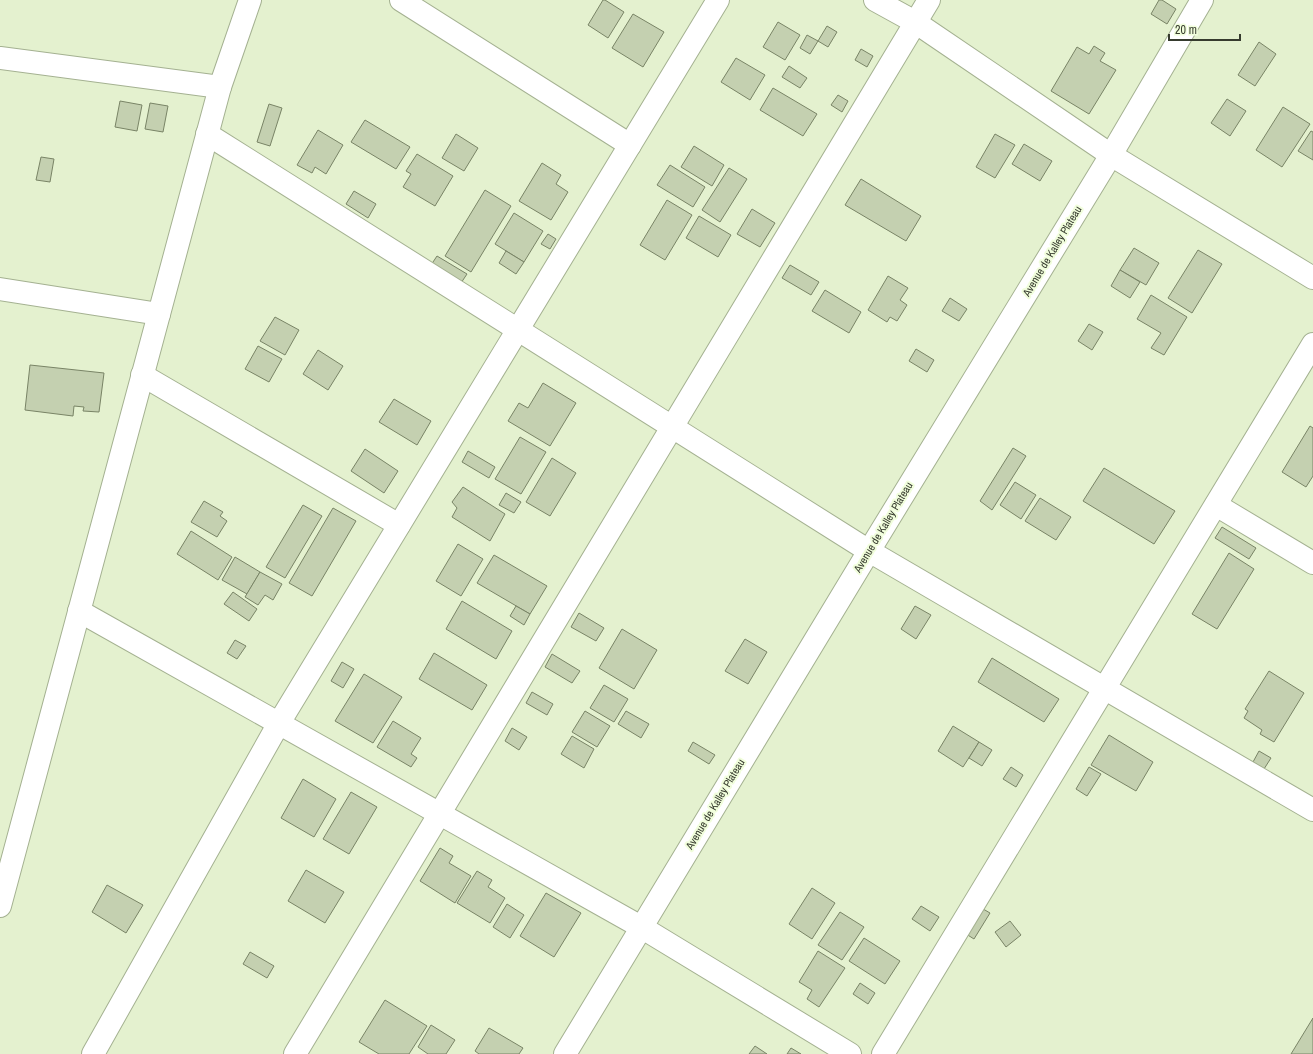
<svg xmlns="http://www.w3.org/2000/svg" width="1313" height="1054" font-family="'Archivo Narrow',sans-serif">
	<style>
		.building { fill: #c4d0b0; stroke: #798466 }
		.lines { fill: none; stroke-linecap: round; stroke-linejoin: round }
		.street-casing { stroke: #a4b191; stroke-width: 24 }
		.street { stroke: #fff; stroke-width: 22 }
		.labels { text-anchor: middle; dominant-baseline: central; stroke-width: 4; stroke-linejoin: round; paint-order: stroke }
		.street-label { font-size: 11px; fill: #363b2e; stroke: #f1fedc }
	</style>
	<rect width="100%" height="100%" fill="#e4f1cf"/>
	<g class="building">
		<path d="M603,0H605L624,12L608,38L588,25Z"/>
		<path d="M1159,0H1162L1176,9L1167,24L1151,14Z"/>
		<path d="M633,14L664,32L643,67L612,48Z"/>
		<path d="M778,22L800,35L785,60L763,47Z"/>
		<path d="M827,26L837,32L828,47L818,41Z"/>
		<path d="M807,35L818,41L810,54L800,48Z"/>
		<path d="M1259,42L1276,54L1255,86L1238,75Z"/>
		<path d="M1094,46L1105,53L1100,61L1116,70L1089,114L1051,91L1077,47L1089,54Z"/>
		<path d="M861,49L873,56L867,67L855,60Z"/>
		<path d="M736,58L765,75L750,100L721,82Z"/>
		<path d="M789,66L807,78L800,88L782,77Z"/>
		<path d="M773,88L817,114L803,136L760,110Z"/>
		<path d="M838,95L848,101L842,112L831,105Z"/>
		<path d="M1227,99L1246,111L1230,136L1211,123Z"/>
		<path d="M120,101L142,105L137,131L115,127Z"/>
		<path d="M150,103L168,106L163,132L145,129Z"/>
		<path d="M269,104L282,108L270,146L257,142Z"/>
		<path d="M1283,107L1310,124L1282,167L1256,150Z"/>
		<path d="M365,120L410,147L396,169L351,142Z"/>
		<path d="M318,130L343,145L326,174L315,167L312,173L297,165Z"/>
		<path d="M1311,131L1313,132V160L1298,151Z"/>
		<path d="M456,134L478,148L464,171L442,158Z"/>
		<path d="M995,134L1015,145L995,178L976,167Z"/>
		<path d="M1024,144L1052,161L1040,181L1012,164Z"/>
		<path d="M694,146L724,165L712,186L681,167Z"/>
		<path d="M417,154L453,176L435,206L403,187L411,174L406,171Z"/>
		<path d="M41,157L54,159L50,182L36,180Z"/>
		<path d="M542,163L561,175L556,184L568,192L551,220L519,201Z"/>
		<path d="M670,165L705,187L693,207L657,185Z"/>
		<path d="M729,168L747,179L720,222L702,210Z"/>
		<path d="M861,179L921,216L906,241L845,205Z"/>
		<path d="M485,190L511,206L471,272L445,256Z"/>
		<path d="M354,191L376,204L368,218L346,204Z"/>
		<path d="M667,200L692,215L665,260L640,245Z"/>
		<path d="M752,209L775,223L760,247L737,234Z"/>
		<path d="M514,213L543,231L524,262L495,244Z"/>
		<path d="M699,216L731,235L718,257L686,238Z"/>
		<path d="M548,234L556,239L550,249L541,244Z"/>
		<path d="M1134,248L1159,263L1146,285L1120,270Z"/>
		<path d="M1198,250L1222,264L1192,313L1168,298Z"/>
		<path d="M506,251L524,262L516,274L499,263Z"/>
		<path d="M437,256L467,274L461,283L431,265Z"/>
		<path d="M790,265L819,282L811,295L782,278Z"/>
		<path d="M1120,270L1140,282L1130,298L1111,286Z"/>
		<path d="M888,276L908,288L900,300L907,305L897,321L890,317L887,322L868,310Z"/>
		<path d="M825,290L861,312L849,333L812,311Z"/>
		<path d="M1151,295L1187,317L1164,355L1151,348L1161,333L1137,319Z"/>
		<path d="M950,298L967,309L959,321L942,311Z"/>
		<path d="M275,317L299,330L285,355L260,341Z"/>
		<path d="M1089,324L1103,332L1092,350L1078,341Z"/>
		<path d="M258,346L282,359L269,382L245,369Z"/>
		<path d="M916,349L934,360L927,372L909,361Z"/>
		<path d="M318,350L343,366L328,390L303,374Z"/>
		<path d="M30,365L104,373L99,412L83,411L84,407L74,406L73,416L25,410Z"/>
		<path d="M543,383L576,403L550,446L508,421L519,403L528,408Z"/>
		<path d="M394,399L431,421L417,445L379,422Z"/>
		<path d="M1310,426L1313,428V476L1306,487L1282,472Z"/>
		<path d="M520,437L546,452L521,494L495,479Z"/>
		<path d="M1013,448L1026,456L992,510L980,501Z"/>
		<path d="M365,449L398,471L384,493L351,471Z"/>
		<path d="M468,451L495,467L489,478L462,462Z"/>
		<path d="M552,458L576,473L550,516L526,502Z"/>
		<path d="M1104,468L1175,511L1154,544L1083,501Z"/>
		<path d="M1015,482L1036,495L1021,519L1000,505Z"/>
		<path d="M463,487L505,514L490,541L452,517L457,508L452,502Z"/>
		<path d="M506,493L521,502L514,513L499,505Z"/>
		<path d="M1040,498L1071,517L1056,540L1025,521Z"/>
		<path d="M204,501L223,512L220,516L227,521L217,537L191,522Z"/>
		<path d="M303,505L322,516L285,578L266,567Z"/>
		<path d="M333,508L356,521L312,596L289,583Z"/>
		<path d="M1222,527L1256,548L1249,559L1215,538Z"/>
		<path d="M191,531L232,557L218,580L177,554Z"/>
		<path d="M458,544L483,559L461,596L436,581Z"/>
		<path d="M1229,553L1254,569L1217,629L1192,614Z"/>
		<path d="M494,555L547,586L530,614L477,583Z"/>
		<path d="M235,557L260,572L247,594L222,580Z"/>
		<path d="M260,572L282,584L273,600L265,595L258,605L245,597Z"/>
		<path d="M233,592L257,609L249,621L224,604Z"/>
		<path d="M462,601L512,631L496,659L446,629Z"/>
		<path d="M516,606L530,614L524,625L510,616Z"/>
		<path d="M915,606L931,615L916,639L901,629Z"/>
		<path d="M579,613L604,628L596,641L571,627Z"/>
		<path d="M622,629L657,650L634,689L599,668Z"/>
		<path d="M745,639L767,652L748,684L725,671Z"/>
		<path d="M235,640L246,646L237,659L227,653Z"/>
		<path d="M434,653L487,685L472,710L419,679Z"/>
		<path d="M552,654L580,671L572,683L545,667Z"/>
		<path d="M992,658L1059,699L1044,722L978,682Z"/>
		<path d="M342,662L354,669L343,688L331,681Z"/>
		<path d="M1269,671L1304,693L1274,742L1260,734L1262,730L1244,718L1248,711L1245,709Z"/>
		<path d="M364,674L402,697L373,743L335,721Z"/>
		<path d="M604,685L628,699L614,722L590,708Z"/>
		<path d="M532,692L553,704L547,715L526,703Z"/>
		<path d="M585,711L610,726L597,747L572,732Z"/>
		<path d="M626,711L649,724L641,738L618,724Z"/>
		<path d="M393,721L421,738L411,754L417,758L411,767L377,747Z"/>
		<path d="M953,726L979,742L963,767L938,751Z"/>
		<path d="M512,728L527,737L519,750L505,741Z"/>
		<path d="M1109,735L1153,762L1136,791L1091,765Z"/>
		<path d="M572,736L594,749L584,768L561,754Z"/>
		<path d="M693,742L715,755L709,764L688,751Z"/>
		<path d="M979,742L992,750L982,766L969,758Z"/>
		<path d="M1259,751L1271,758L1264,769L1253,762Z"/>
		<path d="M1011,767L1023,775L1016,787L1003,779Z"/>
		<path d="M1089,767L1101,774L1087,796L1076,789Z"/>
		<path d="M303,779L336,799L314,837L281,818Z"/>
		<path d="M351,792L377,807L349,854L323,839Z"/>
		<path d="M440,848L453,856L449,863L471,876L455,903L420,881Z"/>
		<path d="M306,870L344,892L325,923L288,901Z"/>
		<path d="M477,871L492,880L488,887L505,898L490,923L457,903Z"/>
		<path d="M107,885L143,905L126,933L92,912Z"/>
		<path d="M812,888L835,903L812,939L789,924Z"/>
		<path d="M546,893L581,913L554,957L520,936Z"/>
		<path d="M507,904L524,915L510,938L493,927Z"/>
		<path d="M921,906L939,917L930,931L912,919Z"/>
		<path d="M978,906L990,913L974,939L963,932Z"/>
		<path d="M840,912L864,927L842,960L818,945Z"/>
		<path d="M1010,921L1021,935L1006,947L995,932Z"/>
		<path d="M864,938L900,961L885,984L849,961Z"/>
		<path d="M818,951L845,968L819,1007L807,999L812,990L799,982Z"/>
		<path d="M250,952L274,966L267,978L243,964Z"/>
		<path d="M860,983L875,993L868,1004L853,994Z"/>
		<path d="M385,1000L427,1026L409,1054H379L359,1042Z"/>
		<path d="M1313,1018V1054H1291Z"/>
		<path d="M431,1025L455,1040L446,1054H428L418,1047Z"/>
		<path d="M489,1028L523,1048L519,1054H479L475,1051Z"/>
		<path d="M755,1046L767,1054H749Z"/>
		<path d="M791,1048L801,1054H787Z"/>
	</g>
	<g class="lines">
		<defs>
			<g id="street">
				<path d="M401,0L630,145"/>
				<path d="M875,0L915,22L1111,155L1313,278"/>
				<path d="M0,58L220,87"/>
				<path d="M207,134L869,551L1313,810"/>
				<path d="M0,289L159,314"/>
				<path d="M142,375L399,525"/>
				<path d="M1216,505L1313,563"/>
				<path d="M79,611L641,927L850,1054"/>
				<path d="M0,906L220,87L250,0"/>
				<path d="M93,1054L279,723L718,0"/>
				<path d="M295,1054L929,0"/>
				<path d="M565,1054L869,551L1111,155L1202,0"/>
				<path d="M883,1054L1313,344"/>
			</g>
		</defs>
		<use href="#street" class="street-casing"/>
		<use href="#street" class="street"/>
	</g>
	<g class="labels">
		<g class="street-label">
			<text transform="translate(1052 251) rotate(-59)">Avenue de Kalley Plateau</text>
			<text transform="translate(883 527) rotate(-59)">Avenue de Kalley Plateau</text>
			<text transform="translate(715 804) rotate(-59)">Avenue de Kalley Plateau</text>
		</g>
	</g>
	<path d="M1169 34v6h71v-6" fill="none" stroke="#363b2e" stroke-width="2"/>
	<text x="1175" y="34" font-size="12" fill="#363b2e" stroke="#f1fedc" stroke-width="3" paint-order="stroke">20 m</text>
</svg>
